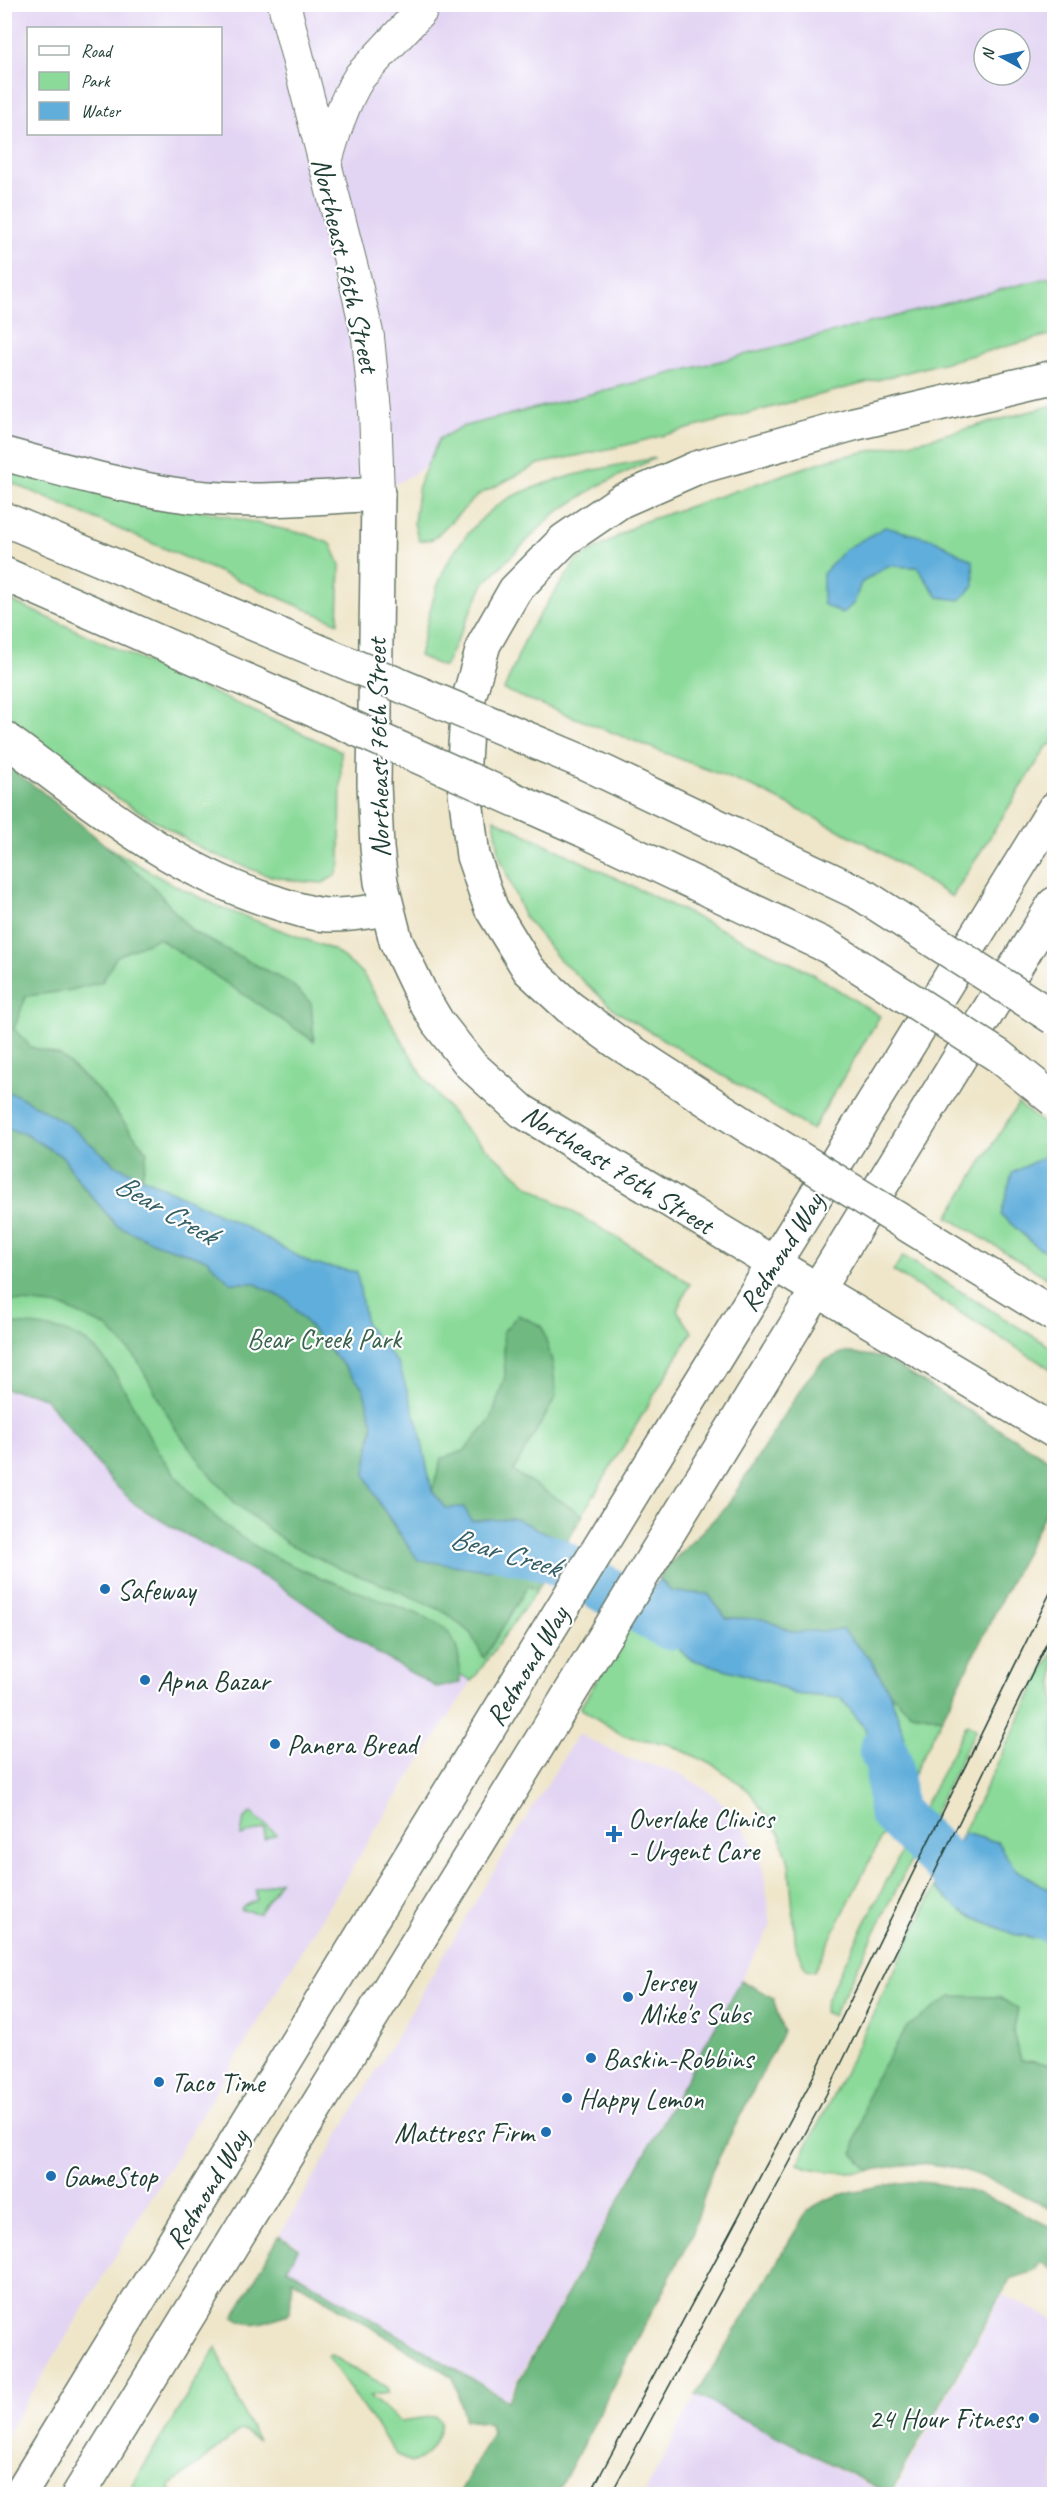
<svg xmlns="http://www.w3.org/2000/svg" width="1059" height="2499" font-family="Caveat,sans-serif">
	<style>
		.built { fill: #e2d4f3; fill-rule: evenodd }
		.green { fill: #8bda9a; stroke: #558c67; stroke-width: 1.5; fill-rule: evenodd }
		.forest { fill: #70ba82; stroke: #487c5b; stroke-width: 1.5 }
		.water { fill: #61aedb; stroke: #407688; stroke-width: 1.5 }
		.lines { fill: none; stroke-linecap: round; stroke-linejoin: round }
		.river { stroke: #61aedb; stroke-width: 48 }
		.tertiary-casing { stroke: #687868; stroke-width: 34 }
		.secondary-casing { stroke: #687868; stroke-width: 36 }
		.primary-casing { stroke: #687868; stroke-width: 36 }
		.motorway-casing { stroke: #687868; stroke-width: 36 }
		.tertiary { stroke: #fff; stroke-width: 32 }
		.secondary { stroke: #fff; stroke-width: 33 }
		.primary { stroke: #fff; stroke-width: 33 }
		.motorway { stroke: #fff; stroke-width: 33 }
		.tram { stroke: #1f3d34; stroke-width: 1.5 }
		.motorway-bridge-casing { stroke: #687868; stroke-width: 36; stroke-linecap: butt }
		.motorway-bridge { stroke: #fff; stroke-width: 33 }
		.poi-dot { fill: #1f6fb2; stroke: #fff; stroke-width: 2 }
		.labels { text-anchor: middle; dominant-baseline: central; stroke-width: 4.5; stroke-linejoin: round; paint-order: stroke }
		.street-label { font-size: 28px; fill: #1f3d34; stroke: #fff }
		.park-label { font-size: 28px; fill: #3a644e; stroke: #fff }
		.poi-label { font-size: 28px; fill: #1f3d34; stroke: #fff; text-anchor: start }
		.water-label { font-size: 30px; font-style: italic; fill: #335f66; stroke: #fff }
	</style>
	<rect width="100%" height="100%" fill="#fff"/>
	<filter id="ink" filterUnits="userSpaceOnUse"><feTurbulence type="fractalNoise" baseFrequency=".0167" numOctaves="2"/><feDisplacementMap in="SourceGraphic" scale="12" xChannelSelector="R" yChannelSelector="G"/><feConvolveMatrix kernelMatrix="1 2 1 2 8 2 1 2 1" color-interpolation-filters="sRGB"/></filter>
	<filter id="wash" filterUnits="userSpaceOnUse"><feTurbulence type="fractalNoise" baseFrequency=".008" numOctaves="4" result="noise"/><feDisplacementMap in="SourceGraphic" scale="24" xChannelSelector="R" yChannelSelector="G"/><feGaussianBlur stdDeviation="1.35" result="paint"/><feColorMatrix in="noise" values="0 0 0 0 0 0 0 0 0 0 0 0 0 0 0 0 0 1.4 0 .05"/><feComposite in="paint" operator="in"/></filter>
	<g filter="url(#wash)">
		<rect width="100%" height="100%" fill="#efe6ca"/>
		<g class="built">
			<path d="M4,5H1054V308L454,451L378,494L256,500L5,454ZM28,28H220V134H28ZM984,39H1020V75H984Z"/>
			<path d="M5,1355L179,1518L472,1681L374,1832L5,2437Z"/>
			<path d="M578,1734L627,1758L679,1773L711,1793L736,1817L749,1837L763,1868L771,1925L507,2399L287,2267L300,2247L280,2235L484,1887Z"/>
			<path d="M1003,2295L1054,2319V2494H893Z"/>
			<path d="M696,2395L886,2494H644Z"/>
		</g>
		<g class="green">
			<path d="M1054,276V334L626,445L539,464L478,495L433,539L419,541L414,523L419,484L439,439L461,427Z"/>
			<path d="M1054,405V744L1048,745L952,897L867,844L757,789L504,690L528,632L576,561L640,523L830,459L924,440ZM885,527L960,599L938,597L917,567L887,566L861,583Z"/>
			<path d="M655,458L600,485L554,514L485,582L444,667L419,656C426,628 433,590 447,564C461,539 486,509 513,496C557,476 608,467 655,458Z"/>
			<path d="M5,466L309,535L331,544L340,565L338,623L5,480Z"/>
			<path d="M5,598L341,751L340,864L336,875L323,883L296,881L266,875L204,850L122,801L5,723Z"/>
			<path d="M494,819L811,973L880,1016L812,1130L616,1011L559,959L524,916L500,857Z"/>
			<path d="M7,839L314,1040L311,1003L290,983L193,932L150,884L105,845L166,881L222,908L334,950L363,974L424,1078L464,1128L530,1187L665,1266L690,1284L677,1310L692,1332L537,1590L472,1681L179,1518L5,1355L4,842Z"/>
			<path d="M1018,1104L1054,1132V1282L948,1217Z"/>
			<path d="M903,1256L1054,1349V1371L893,1271Z"/>
			<path d="M638,1612L690,1659L766,1681L795,1694L841,1698L866,1729L886,1828L814,1971L806,1969L796,1948L789,1863L780,1834L749,1791L714,1765L668,1744L624,1736L580,1708Z"/>
			<path d="M1054,1649V1893L1015,1869L997,1842L963,1833Z"/>
			<path d="M889,1691L911,1713L942,1718L906,1789L903,1731Z"/>
			<path d="M967,1724L976,1729L929,1823L919,1816Z"/>
			<path d="M251,1813L277,1834L264,1839L265,1828L241,1836L244,1818Z"/>
			<path d="M905,1845L914,1854L833,2016L824,2012L826,2001L835,1982Z"/>
			<path d="M280,1881L259,1913L241,1910L242,1907L257,1900L255,1890Z"/>
			<path d="M935,1888L965,1913L1013,1934L1054,1942V2065L1021,2060L1013,2033L853,2153L869,2171C843,2173 822,2173 797,2164L831,2100Z"/>
			<path d="M216,2348L249,2425L258,2440L241,2430L169,2487L174,2494H127Z"/>
			<path d="M331,2355L387,2387L388,2393L369,2396L401,2421L436,2416L441,2422C438,2440 429,2458 410,2463L396,2454L327,2356Z"/>
		</g>
		<g class="forest">
			<path d="M4,764L40,790L150,883L193,932L290,983L311,1003L314,1041L158,938L117,956L102,982L67,991L26,996L14,1029L31,1047L61,1056L102,1094L147,1152L142,1178L116,1165L66,1123L17,1095L5,1091Z"/>
			<path d="M4,1128L25,1134L63,1157L79,1182L116,1225L157,1244L206,1259L231,1283H254L287,1300L363,1388L373,1424L365,1474L379,1503L399,1534L456,1565L487,1570L520,1562L552,1565L537,1590L528,1586L484,1658L470,1633L445,1612L394,1589L341,1569L287,1543L235,1503L211,1476L175,1428L136,1358L107,1327L61,1306L5,1300Z"/>
			<path d="M518,1315L542,1326L553,1365L556,1397L513,1471L583,1515L566,1542L516,1519L471,1521L446,1508L432,1491L442,1458L464,1451L491,1420L505,1376L503,1332Z"/>
			<path d="M4,1324C28,1324 58,1327 80,1338C114,1355 138,1420 159,1453C178,1481 203,1508 230,1529C277,1565 331,1581 386,1602C400,1607 433,1619 444,1628C460,1643 460,1663 460,1683L436,1687L377,1653L275,1583L172,1527L136,1505L112,1482L45,1398L29,1393L5,1389Z"/>
			<path d="M844,1352L884,1358L1054,1463V1495L942,1718L911,1713L890,1693L870,1659L843,1630L793,1632L763,1619L726,1618L708,1594L672,1592L659,1579L666,1568L727,1506L806,1381L823,1361Z"/>
			<path d="M741,1980L773,1998L783,2032L712,2171L692,2235L557,2494H459L492,2433L490,2423L465,2420L453,2377L292,2279L290,2313C272,2319 250,2331 234,2317L279,2236L299,2248L287,2268L508,2401Z"/>
			<path d="M952,1996L999,1997L1018,2009L1013,2033L1021,2060L1054,2065V2211C1016,2193 973,2166 929,2164C909,2163 889,2167 869,2171L853,2153L870,2087L907,2027Z"/>
			<path d="M909,2182C961,2180 1008,2207 1054,2228V2270L1040,2262L1035,2271L1010,2279L890,2494L696,2395L807,2212C829,2191 879,2187 909,2182Z"/>
		</g>
		<g class="water">
			<path d="M885,527L935,540L973,561L974,586L960,600L938,597L917,567L887,566L861,583L854,603L842,614L823,604V574L844,550Z"/>
			<path d="M4,1091L17,1095L66,1123L116,1165L240,1224L312,1264L357,1272L366,1325L399,1365L419,1428L432,1491L446,1508L464,1507L471,1521L516,1519L566,1542L552,1565L520,1562L487,1570L418,1560L379,1503L365,1474L373,1424L363,1388L287,1300L254,1283H231L206,1259L157,1244L116,1225L79,1181L63,1157L25,1134L5,1128Z"/>
			<path d="M1045,1156L1054,1160V1252L1038,1248L1001,1215L1012,1173Z"/>
			<path d="M659,1579L672,1592L708,1594L726,1618L763,1619L793,1632L843,1630L870,1659L889,1691L903,1731L906,1789L886,1828L865,1728L841,1698L795,1694L766,1681L690,1659L638,1612Z"/>
			<path d="M963,1833L997,1842L1015,1869L1054,1893V1942L1013,1934L965,1913L935,1888Z"/>
		</g>
		<g class="lines">
			<g class="river">
				<path d="M491,1544L554,1560L669,1626"/>
				<path d="M883,1750L889,1765L892,1811L974,1890L1054,1920"/>
			</g>
		</g>
	</g>
	<g filter="url(#ink)">
		<g class="lines">
			<defs>
				<g id="tertiary">
					<path d="M284,4L355,280L368,337L375,410L378,494"/>
					<path d="M325,165C334,134 342,104 360,76L421,11"/>
				</g>
				<path id="secondary" d="M378,494L374,784L377,848L381,882L396,941L423,998L438,1023L471,1065L522,1111L816,1289"/>
				<g id="primary">
					<path d="M20,2494L678,1419L1054,809"/>
					<path d="M79,2494L1054,904"/>
				</g>
				<g id="motorway">
					<path d="M4,454C60,469 116,485 173,494C241,505 310,498 378,494"/>
					<path d="M4,519L273,632"/>
					<path d="M4,574L273,692"/>
					<path d="M4,738C90,801 168,868 271,901C290,907 309,914 328,915C348,916 368,912 387,909"/>
					<path d="M583,762L861,894"/>
					<path d="M583,830L829,947"/>
					<path d="M750,1128L617,1042L569,1007L529,970L491,908L473,856L463,776L468,701L484,644L515,590L564,540L621,501L696,468L853,424L1054,377"/>
					<path d="M816,1289L1054,1431"/>
				</g>
			</defs>
			<use href="#tertiary" class="tertiary-casing"/>
			<use href="#secondary" class="secondary-casing"/>
			<use href="#primary" class="primary-casing"/>
			<use href="#motorway" class="motorway-casing"/>
			<use href="#tertiary" class="tertiary"/>
			<use href="#secondary" class="secondary"/>
			<use href="#primary" class="primary"/>
			<use href="#motorway" class="motorway"/>
			<g class="tram">
				<path d="M590,2494L808,2087L1054,1585"/>
				<path d="M611,2494L826,2095L1054,1628"/>
			</g>
			<defs>
				<g id="motorway-bridge">
					<path d="M273,632L583,762"/>
					<path d="M273,692L583,830"/>
					<path d="M861,894L1054,1018"/>
					<path d="M829,947L999,1056L1054,1100"/>
					<path d="M750,1128L1054,1315"/>
				</g>
			</defs>
			<use href="#motorway-bridge" class="motorway-bridge-casing"/>
			<use href="#motorway-bridge" class="motorway-bridge"/>
		</g>
	</g>
	<g class="poi-dot">
		<circle cx="105" cy="1589" r="6"/>
		<circle cx="145" cy="1680" r="6"/>
		<circle cx="275" cy="1744" r="6"/>
		<path d="M611 1825h6v6h6v6h-6v6h-6v-6h-6v-6h6z"/>
		<circle cx="628" cy="1997" r="6"/>
		<circle cx="591" cy="2058" r="6"/>
		<circle cx="159" cy="2082" r="6"/>
		<circle cx="567" cy="2098" r="6"/>
		<circle cx="546" cy="2132" r="6"/>
		<circle cx="51" cy="2176" r="6"/>
		<circle cx="1034" cy="2418" r="6"/>
	</g>
	<g class="labels">
		<g class="street-label">
			<text transform="translate(346 265) rotate(77)">Northeast 76th Street</text>
			<text transform="translate(378 748) rotate(-91)">Northeast 76th Street</text>
			<text transform="translate(618 1169) rotate(32)">Northeast 76th Street</text>
			<text transform="translate(781 1252) rotate(-58)">Redmond Way</text>
			<text transform="translate(527 1666) rotate(-59)">Redmond Way</text>
			<text transform="translate(207 2189) rotate(-59)">Redmond Way</text>
		</g>
		<g class="park-label">
			<text x="324" y="1338">Bear Creek Park</text>
		</g>
		<g class="poi-label">
			<text x="117" y="1589">Safeway</text>
			<text x="157" y="1680">Apna Bazar</text>
			<text x="287" y="1744">Panera Bread</text>
			<text x="628" y="1818">Overlake Clinics<tspan x="628" dy="32">- Urgent Care</tspan></text>
			<text x="640" y="1981">Jersey<tspan x="640" dy="32">Mike's Subs</tspan></text>
			<text x="603" y="2058">Baskin-Robbins</text>
			<text x="171" y="2082">Taco Time</text>
			<text x="579" y="2098">Happy Lemon</text>
			<text x="534" y="2132" text-anchor="end">Mattress Firm</text>
			<text x="63" y="2176">GameStop</text>
			<text x="1022" y="2418" text-anchor="end">24 Hour Fitness</text>
		</g>
		<g class="water-label">
			<text transform="translate(166 1209) rotate(30)">Bear Creek</text>
			<text transform="translate(505 1552) rotate(16)">Bear Creek</text>
		</g>
	</g>
	<rect width="1059" height="2499" fill="none" stroke="#fff" stroke-width="24"/>
	<rect x="27" y="27" width="195" height="108" fill="#ffffff" stroke="#a5b1ae" stroke-width="1.5"/>
	<rect x="39" y="46" width="30" height="9" fill="#ffffff" stroke="#a5b1ae" stroke-width="1.5"/>
	<text x="81" y="57" font-size="18" fill="#1f3d34">Road</text>
	<rect x="39" y="72" width="30" height="18" fill="#8bda9a" stroke="#a5b1ae" stroke-width="1.5"/>
	<text x="81" y="87" font-size="18" fill="#1f3d34">Park</text>
	<rect x="39" y="102" width="30" height="18" fill="#61aedb" stroke="#a5b1ae" stroke-width="1.5"/>
	<text x="81" y="117" font-size="18" fill="#1f3d34">Water</text>
	<g transform="translate(1002 57) rotate(278)"><circle r="28" fill="#ffffff" stroke="#a5b1ae" stroke-width="1.5"/>
	<path d="M0-4.5L10 22L0 15L-10 22Z" fill="#1f6fb2"/>
	<text y="-9" font-size="16" font-weight="bold" text-anchor="middle" fill="#1f3d34">N</text>
	</g>
</svg>
